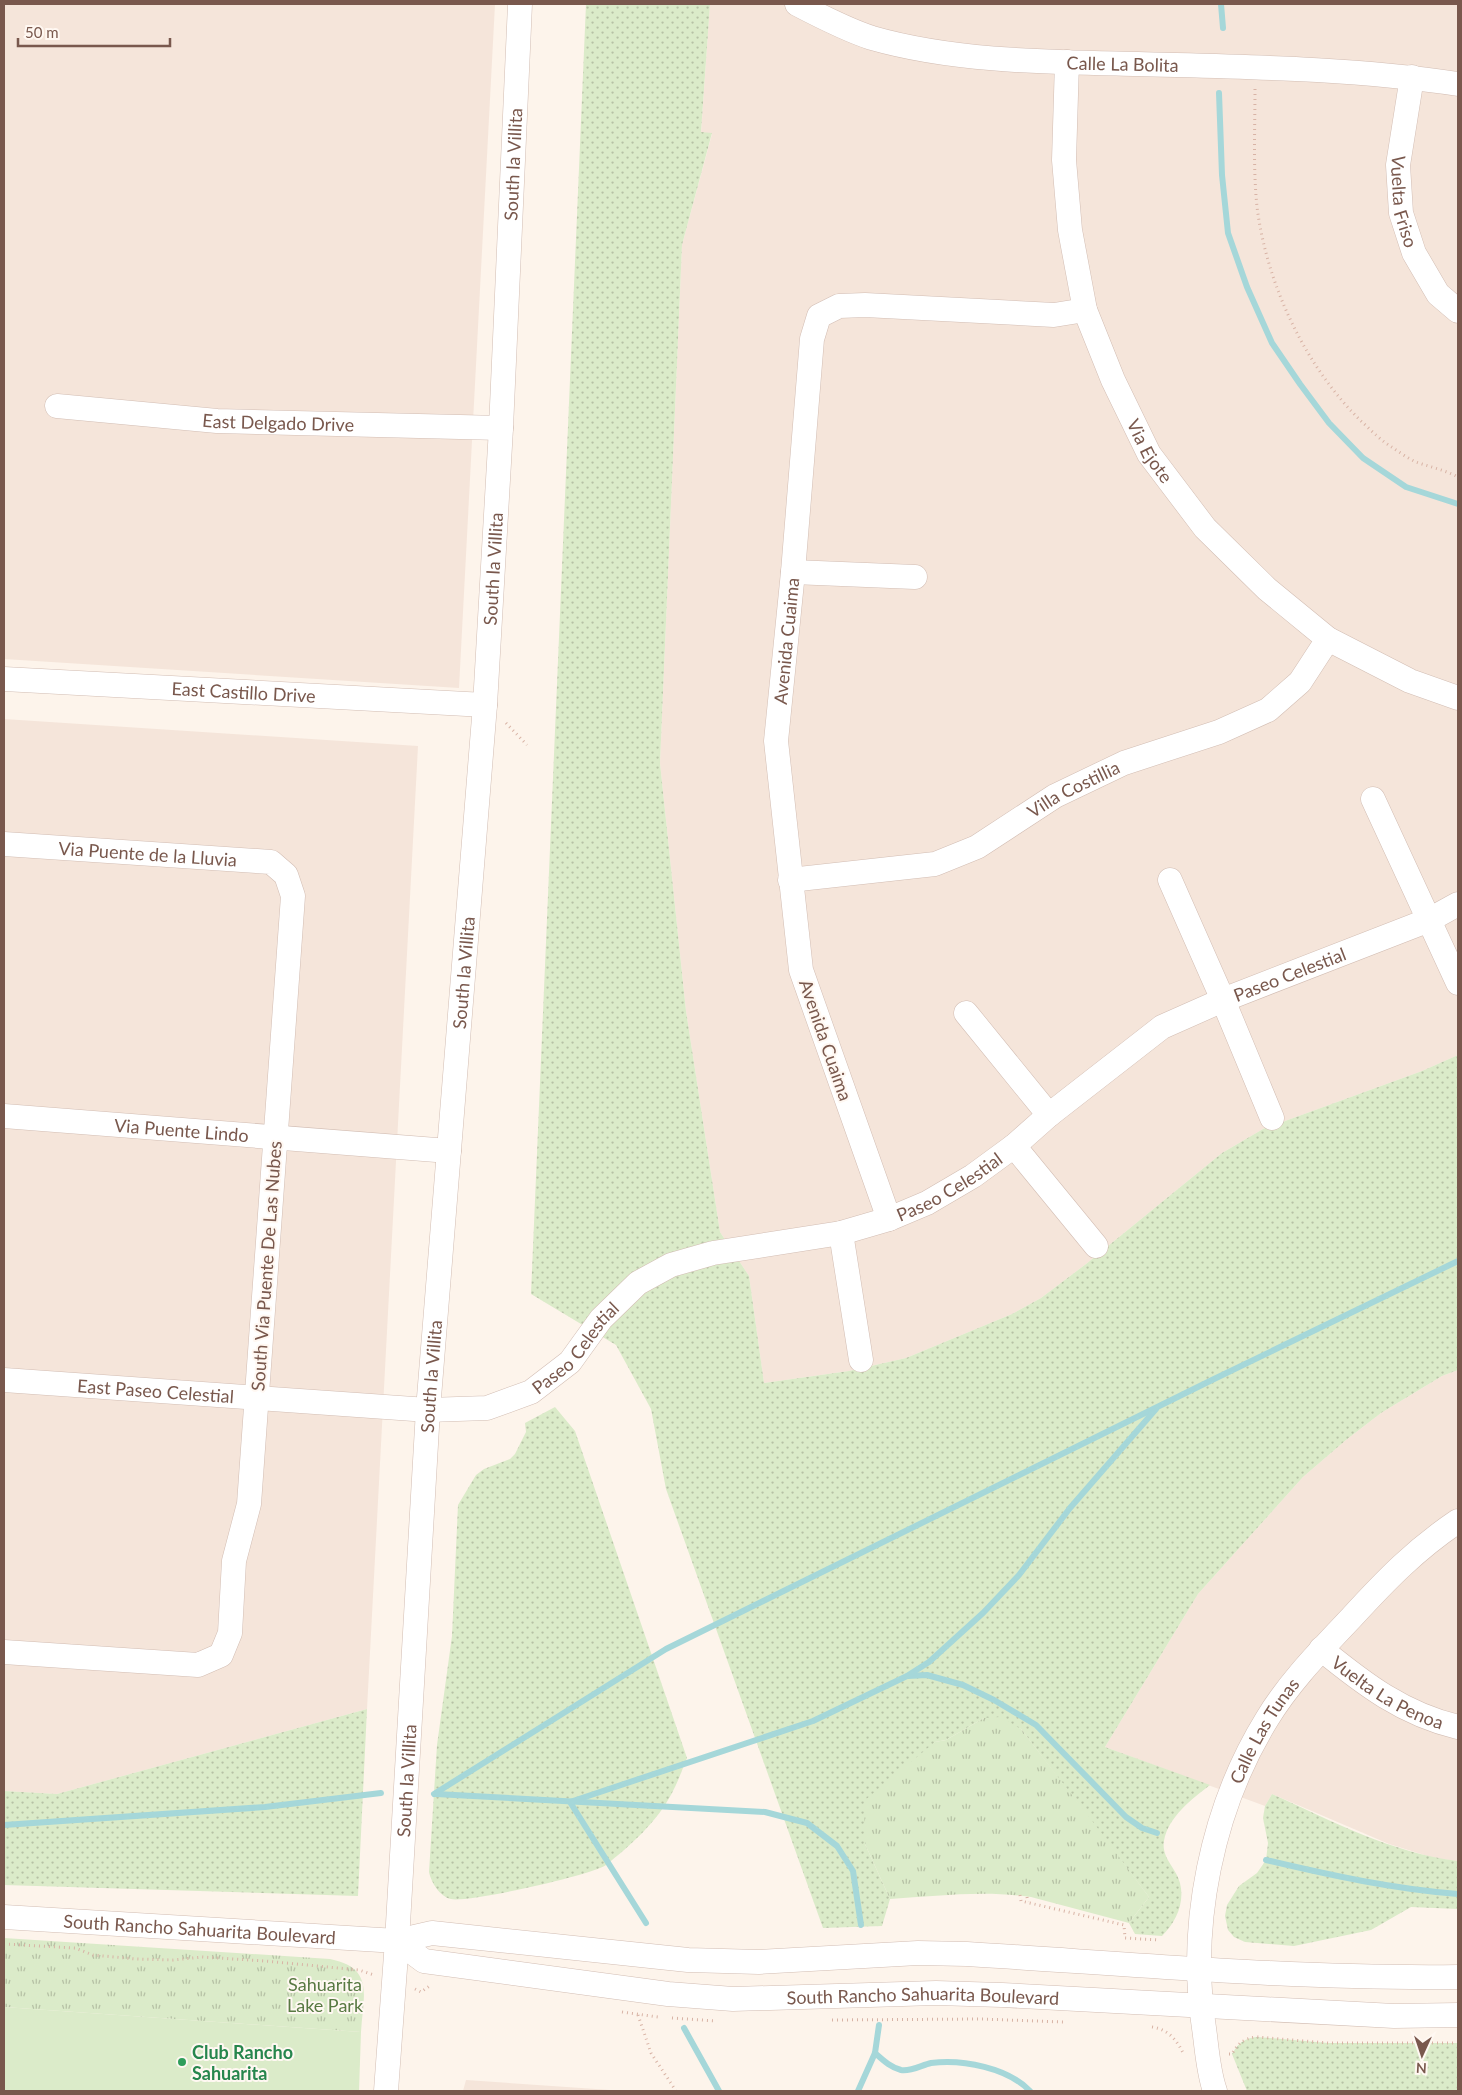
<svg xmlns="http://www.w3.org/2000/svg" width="1462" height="2095" font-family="Lato,sans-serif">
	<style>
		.residential { fill: #f5e5da }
		.grass { fill: url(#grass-dots) }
		.park { fill: url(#park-tufts) }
		.pitch { fill: #dbebc9 }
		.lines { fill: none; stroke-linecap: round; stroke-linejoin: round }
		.stream { stroke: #a5d7d9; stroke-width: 6 }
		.minor-casing { stroke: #d2bdb3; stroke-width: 25 }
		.path { stroke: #d8b3a5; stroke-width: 3; stroke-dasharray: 1 4; stroke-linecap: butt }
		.minor { stroke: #fff; stroke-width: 24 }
		.leisure-dot { fill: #2e9e5b; stroke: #fff8f2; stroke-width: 2 }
		.labels { text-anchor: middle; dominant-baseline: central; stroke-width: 4; stroke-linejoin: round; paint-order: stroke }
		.street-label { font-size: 18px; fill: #79584d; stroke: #fff8f2 }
		.park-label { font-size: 18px; fill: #587942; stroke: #fff8f2 }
		.leisure-label { font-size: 18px; font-weight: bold; fill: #27864d; stroke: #fff8f2; text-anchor: start }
	</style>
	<defs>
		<pattern id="grass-dots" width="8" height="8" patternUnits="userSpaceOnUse" patternTransform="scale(1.25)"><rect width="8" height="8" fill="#dbebc9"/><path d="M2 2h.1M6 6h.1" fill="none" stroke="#b6c1a5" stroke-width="1.8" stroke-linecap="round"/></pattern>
		<pattern id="park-tufts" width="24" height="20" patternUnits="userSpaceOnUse" patternTransform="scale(1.25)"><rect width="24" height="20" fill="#dbebc9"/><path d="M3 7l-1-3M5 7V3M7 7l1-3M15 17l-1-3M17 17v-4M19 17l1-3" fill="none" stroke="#b6c1a5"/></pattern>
	</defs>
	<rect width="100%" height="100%" fill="#fdf4eb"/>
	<g class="residential">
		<path d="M4,4H495L459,688L4,659Z"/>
		<path d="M710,4H1458V1055L1422,1071L1263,1129L1222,1153L1086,1264L1041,1298L1012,1314L906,1358L849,1371L764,1383L749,1276L720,1232L686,1011L660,763L682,245L712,134L701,133Z"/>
		<path d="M4,719L418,746L367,1709L57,1794L4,1791Z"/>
		<path d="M1458,1370V1861L1434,1858L1389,1844L1272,1794L1265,1806L1105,1747L1198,1594L1303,1477L1346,1440L1381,1413L1442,1376Z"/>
		<path d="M466,2080L625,2091H463Z"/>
	</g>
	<g class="grass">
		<path d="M586,4H710L701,132L712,133L682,245L660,763L686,1011L720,1232L749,1276L764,1383L849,1371L906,1358L1012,1314L1041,1298L1086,1264L1222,1153L1263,1129L1422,1071L1458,1055V1370L1442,1376L1381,1413L1346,1440L1303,1477L1198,1594L1105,1747L1210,1785C1192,1799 1168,1817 1164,1841C1161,1858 1177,1869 1180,1883C1185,1903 1176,1922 1162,1936L1135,1934L1129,1923L1149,1897L1021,1729L984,1718L946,1740L935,1742L865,1844L890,1899L882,1926L823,1928L666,1489L651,1409L616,1345L531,1294Z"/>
		<path d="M555,1407L575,1431L687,1758C682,1770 678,1782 672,1793C657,1822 631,1845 606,1865C593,1875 467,1903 451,1899C440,1897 431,1882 429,1872L437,1745L452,1636L458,1505L476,1475L484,1469L510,1459L515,1454L526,1432L525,1423Z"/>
		<path d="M367,1709L358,1896L4,1885V1791L57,1794Z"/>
		<path d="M1272,1794C1332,1821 1392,1853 1458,1861V1909L1411,1907L1371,1930L1294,1946L1245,1942L1234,1937L1228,1930L1225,1916L1227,1905L1239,1886L1257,1873L1266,1860L1268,1843L1263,1818L1265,1806Z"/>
		<path d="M1257,2037L1328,2043H1458V2091H1247L1232,2054C1238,2043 1245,2038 1257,2037Z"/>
	</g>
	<g class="park">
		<path d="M1000,1717L1021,1729L1096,1826L1149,1897L1129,1923L1031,1897C984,1890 937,1896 890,1899L865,1844L864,1801L935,1742L946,1740L984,1718Z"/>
		<path d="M4,1938L330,1959C375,1968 363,1996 361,2032L4,2007Z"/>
	</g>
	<path class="pitch" d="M4,2007L361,2032L359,2091H4Z"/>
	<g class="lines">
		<g class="stream">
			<path d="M1221,4L1223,28"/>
			<path d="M1219,93L1222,175L1228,233L1247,287L1272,343L1300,384L1329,423L1363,458L1406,487L1458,504"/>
			<path d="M908,1676L927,1675L963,1685L994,1700L1036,1725L1126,1817L1142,1828L1157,1833"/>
			<path d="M434,1794L666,1649L1212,1380L1458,1261"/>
			<path d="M436,1794L765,1812L807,1823L837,1846L853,1871L861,1925"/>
			<path d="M4,1825L265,1807L381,1793"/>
			<path d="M1266,1860C1329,1875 1393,1889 1458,1894"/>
			<path d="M646,1923L570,1802L813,1721L907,1676L929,1662L983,1613L1019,1575L1070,1508L1156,1409"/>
			<path d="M684,2028L719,2091"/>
			<path d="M875,2053C883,2060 890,2067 901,2070C910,2072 922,2065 931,2063C963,2059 1008,2068 1030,2091"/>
			<path d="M858,2091L875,2053L879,2025"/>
		</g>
		<defs>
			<g id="minor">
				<path id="s1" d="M797,4C820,16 847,30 872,38C956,62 1051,62 1138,64C1245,67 1352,68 1458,84"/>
				<path id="s2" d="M1067,62L1064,160L1070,230L1085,310L1113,380L1149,454L1205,528L1267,589L1328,639L1410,681L1458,698"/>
				<path id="s3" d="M1412,77L1398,165L1401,213L1414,253L1438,294L1458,311"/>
				<path id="s4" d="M57,406L217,421L501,428"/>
				<path d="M793,572L915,577"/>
				<path id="s5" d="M4,679L485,705"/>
				<path d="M1373,799L1458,983"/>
				<path id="s6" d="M4,844L271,862L286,875L293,896L249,1504L234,1561L230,1633L221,1655L198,1665L4,1652"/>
				<path id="s7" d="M790,880L935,864L977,847L1055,796L1124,763L1219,732L1268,710L1300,682L1328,639"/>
				<path d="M1170,880L1223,1000L1272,1118"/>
				<path d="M966,1013L1049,1115"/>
				<path id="s8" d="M4,1116L449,1151"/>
				<path d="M1014,1146L1096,1246"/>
				<path id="s9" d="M889,1219L801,970L776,741L793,572L812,339L819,316L839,306L865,305L1054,315L1085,310"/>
				<path d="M841,1233L861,1360"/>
				<path id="s10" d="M4,1380L428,1410L487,1408L531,1392L570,1362L601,1319L638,1283L671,1265L713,1253L841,1233L889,1219L927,1203L973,1176L1014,1146L1049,1115L1162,1027L1223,1000L1429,920L1458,904"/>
				<path id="s11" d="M1321,1649C1364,1684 1403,1714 1458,1727"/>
				<path id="s12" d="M4,1917L397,1941L432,1933L688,1960L759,1962L918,1953L967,1954C1131,1964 1294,1979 1458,1977"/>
				<path id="s13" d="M397,1941L424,1961L668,1994L733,1999L936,1993L1002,1995L1394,2016L1458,2015"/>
				<path id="s14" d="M386,2091L397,1941L428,1410L485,705L501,428L520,4"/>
				<path id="s15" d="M1215,2091C1208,2071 1207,2049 1204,2028C1188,1925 1212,1808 1267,1719C1290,1681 1322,1649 1352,1617C1386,1580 1416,1549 1458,1521"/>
			</g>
		</defs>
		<use href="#minor" class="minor-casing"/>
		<g class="path">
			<path d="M1255,89C1255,128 1253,168 1257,207C1267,285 1305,366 1361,421C1370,429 1379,439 1390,446C1398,451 1407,458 1416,462C1430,467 1445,470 1458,477"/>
			<path d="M506,723L527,745"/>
			<path d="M1020,1895L1021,1901L1124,1925L1125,1938L1159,1940"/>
			<path d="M1027,1897L1028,1902"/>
			<path d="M4,1944L75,1948L93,1955L136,1959L173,1960L202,1957L265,1961L359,1970L374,1975"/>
			<path d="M415,1989L421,1992L431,1985"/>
			<path d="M622,2012L658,2017"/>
			<path d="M638,2015L651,2053L676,2091"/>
			<path d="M672,2018L716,2021"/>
			<path d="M832,2020L981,2019L1063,2022"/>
			<path d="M1152,2027C1168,2029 1178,2041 1184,2055"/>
			<path d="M1229,2054H1232C1238,2043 1245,2038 1257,2037L1328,2043H1458"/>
		</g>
		<use href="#minor" class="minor"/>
	</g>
	<circle class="leisure-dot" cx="182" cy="2062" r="5"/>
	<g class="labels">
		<g class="street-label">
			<text stroke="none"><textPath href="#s1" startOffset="335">Calle La Bolita</textPath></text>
			<text stroke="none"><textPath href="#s14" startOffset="1931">South la Villita</textPath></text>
			<text stroke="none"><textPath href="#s3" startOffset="126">Vuelta Friso</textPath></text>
			<text stroke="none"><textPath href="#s4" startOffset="222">East Delgado Drive</textPath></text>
			<text stroke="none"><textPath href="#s2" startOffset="405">Via Ejote</textPath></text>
			<text stroke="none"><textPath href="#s14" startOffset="1526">South la Villita</textPath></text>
			<text stroke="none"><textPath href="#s9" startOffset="595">Avenida Cuaima</textPath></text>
			<text stroke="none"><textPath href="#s5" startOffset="240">East Castillo Drive</textPath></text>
			<text stroke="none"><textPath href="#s7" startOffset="304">Villa Costillia</textPath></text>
			<text stroke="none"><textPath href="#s6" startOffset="144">Via Puente de la Lluvia</textPath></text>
			<text stroke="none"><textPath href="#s14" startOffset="1121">South la Villita</textPath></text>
			<text stroke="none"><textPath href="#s10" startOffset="1419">Paseo Celestial</textPath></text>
			<text transform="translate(826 1040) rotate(71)">Avenida Cuaima</text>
			<text stroke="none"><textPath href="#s8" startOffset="178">Via Puente Lindo</textPath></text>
			<text stroke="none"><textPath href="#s10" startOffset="1014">Paseo Celestial</textPath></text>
			<text transform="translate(266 1266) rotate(-86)">South Via Puente De Las Nubes</text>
			<text stroke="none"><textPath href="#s10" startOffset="594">Paseo Celestial</textPath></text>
			<text stroke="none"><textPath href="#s14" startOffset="716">South la Villita</textPath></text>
			<text stroke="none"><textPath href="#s10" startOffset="152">East Paseo Celestial</textPath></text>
			<text stroke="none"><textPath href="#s11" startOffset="80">Vuelta La Penoa</textPath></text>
			<text stroke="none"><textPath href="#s15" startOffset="374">Calle Las Tunas</textPath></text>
			<text stroke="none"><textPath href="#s14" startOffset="311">South la Villita</textPath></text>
			<text stroke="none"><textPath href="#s12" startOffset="196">South Rancho Sahuarita Boulevard</textPath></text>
			<text stroke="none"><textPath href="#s13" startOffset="535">South Rancho Sahuarita Boulevard</textPath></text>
		</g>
		<g class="park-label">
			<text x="325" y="1984">Sahuarita<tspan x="325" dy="21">Lake Park</tspan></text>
		</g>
		<g class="leisure-label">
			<text x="192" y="2052">Club Rancho<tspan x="192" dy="21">Sahuarita</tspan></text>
		</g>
	</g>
	<rect width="1462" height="2095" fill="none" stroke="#79584d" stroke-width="10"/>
	<g transform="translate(1422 2055) rotate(183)" stroke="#fff8f2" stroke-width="4" paint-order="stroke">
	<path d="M0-4L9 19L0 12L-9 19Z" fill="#79584d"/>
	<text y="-8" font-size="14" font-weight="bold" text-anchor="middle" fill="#79584d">N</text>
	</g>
	<path d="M18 38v8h152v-8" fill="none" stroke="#79584d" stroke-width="2.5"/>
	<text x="25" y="38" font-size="15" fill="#79584d" stroke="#fff8f2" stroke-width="4" paint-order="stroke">50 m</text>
</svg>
